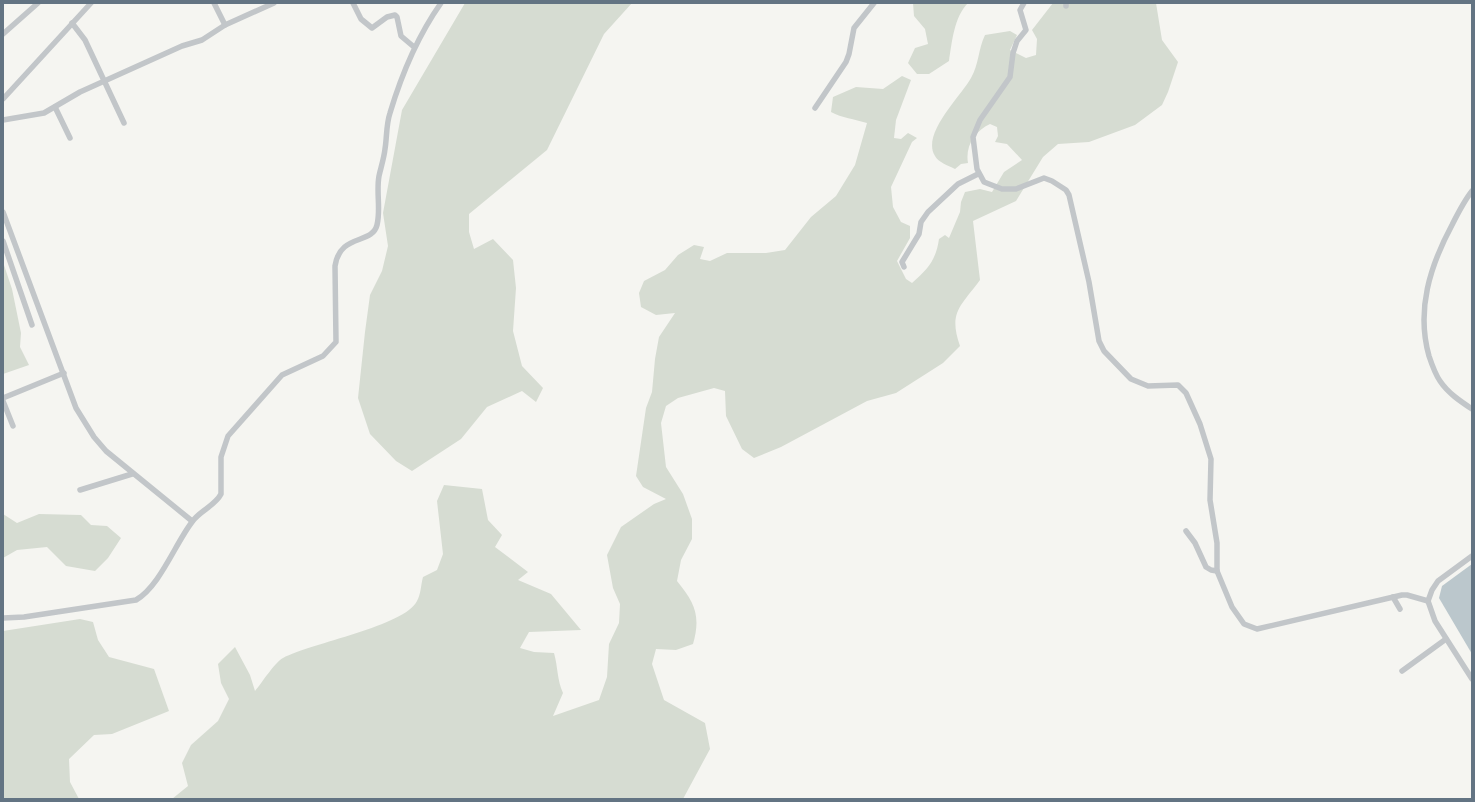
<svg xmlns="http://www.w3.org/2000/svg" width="1475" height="802" font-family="Montserrat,sans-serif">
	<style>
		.green { fill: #d6dcd2 }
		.water { fill: #bbc7cc }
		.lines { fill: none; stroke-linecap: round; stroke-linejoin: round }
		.street { stroke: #c2c6c9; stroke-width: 5.5 }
	</style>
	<rect width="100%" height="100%" fill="#f5f5f1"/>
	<g class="green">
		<path d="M465,3H632L604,34L547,150L469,214V232L474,249L493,239L513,260L516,288L513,331L522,366L543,388L536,402L522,391L487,407L461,439L412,471L396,461L370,434L358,398L365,332L370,295L382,271L388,246L383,213L402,110Z"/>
		<path d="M913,3H968C954,17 952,42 949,61L929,74H917L908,63L915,48L928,44L925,29L914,16Z"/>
		<path d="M1053,3H1156L1162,40L1178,62L1168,92L1162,105L1135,125L1089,142L1058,144L1043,157L1016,201L973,221L980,280C961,306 948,312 960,346L943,363L896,393L867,401L781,447L754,458L742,449L726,416L725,391L714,388L678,398L666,406L661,423L666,467L683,494L692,519V539L681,560L677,581C695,603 701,616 693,644L676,650L656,649L652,664L664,700L705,723L710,749L683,799H172L188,786L182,763L191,745L218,721L229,699L221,683L218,664L235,647L250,675L255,691C262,683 274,663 283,658C311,643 405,626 417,601C421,594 421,584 423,577L437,570L443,554L437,501L444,485L482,489L488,520L502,535L495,547L528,572L518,580L551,594L581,630L529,632L520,648L534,652L554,653C558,667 557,680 563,693L553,716L599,700L607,677L609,644L619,623L620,604L613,588L607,555L621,527L654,504L666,499L643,487L636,476L646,408L652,392L655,359L659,337L675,313L656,315L641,307L639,293L644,281L665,270L678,255L694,245L704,247L700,259L710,261L727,253H766L785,250L811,217L836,196L855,165L867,123C854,119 842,118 831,112L833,97L856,87L883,89L902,76L911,80L896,120L894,138L901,139L908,133L917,138L912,142L891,187L893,207L901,222L910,226V238L897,261L906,279L912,283C928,269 936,260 939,239L945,235L949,238L960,212L961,202L965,192L980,189L992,192L1004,172L1022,160L1007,144L995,142L998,136L997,127L990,124C975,131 965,146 968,163L961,164L955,169C949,166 938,162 935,156C921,134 961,96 971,78C979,64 978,50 985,35L1010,31L1017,35L1010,50L1026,58L1036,55L1037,39L1032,30Z"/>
		<path d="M3,262L12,289L21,333L20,347L29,365L3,374Z"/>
		<path d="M3,514L17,523L39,514L81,515L91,525L107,526L121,538L108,558L95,571L66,566L47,547L17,550L3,558Z"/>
		<path d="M80,619L93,622L98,640L109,657L154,669L169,711L112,734L94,735L69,759L70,782L79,799H3V631Z"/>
	</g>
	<path class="water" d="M1472,564V654L1439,598L1442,586Z"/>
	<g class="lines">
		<g class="street">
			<path d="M214,3L225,25"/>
			<path d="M353,3L361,19L372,28L387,17L395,15L397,17L401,36L414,47"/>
			<path d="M1024,3L1020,10L1026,30L1017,41L1013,53L1010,77L980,120L973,137L977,169L984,182L1002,189H1016L1044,178L1052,181L1066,190L1069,195L1089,282L1099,341L1104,351L1131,379L1148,386L1178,385L1186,393L1200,424L1211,459L1210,500L1217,543V571L1232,607L1244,624L1257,629L1402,595H1407L1428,601"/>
			<path d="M1066,3V6"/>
			<path d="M72,23L85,40L124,123"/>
			<path d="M3,34L38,3"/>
			<path d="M3,99L91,3"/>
			<path d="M55,107L70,138"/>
			<path d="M815,108L846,62L849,54L854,28L874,3"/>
			<path d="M3,120L44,113L80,92L182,46L202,40L225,25L274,3"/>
			<path d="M1472,191C1464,201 1458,213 1452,225C1430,266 1416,310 1429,356C1432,365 1435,374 1440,381C1448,393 1460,401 1472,409"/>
			<path d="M3,212L76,408L94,437L106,451L192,521"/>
			<path d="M3,241L32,325"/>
			<path d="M904,267L902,262L919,234L921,222L928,212L958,184L978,174"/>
			<path d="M3,398L64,373"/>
			<path d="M3,401L13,426"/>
			<path d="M80,490L132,474"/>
			<path d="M1186,531L1195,543L1206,567L1211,570L1217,571"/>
			<path d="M1472,556L1438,581L1432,590L1428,601L1435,621L1472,679"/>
			<path d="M1393,597L1400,609"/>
			<path d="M3,618L24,617L136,600C160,586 175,544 192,522C199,511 215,506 221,494V457L228,436L282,375L323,356L336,342L335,266C340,233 372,245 377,225C381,209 376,192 379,176C381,167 384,158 385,149C387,137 386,125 390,113C402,73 417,37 441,3"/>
			<path d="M1402,671L1446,639"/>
		</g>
	</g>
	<rect width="1475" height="802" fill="none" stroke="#637483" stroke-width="8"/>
</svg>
